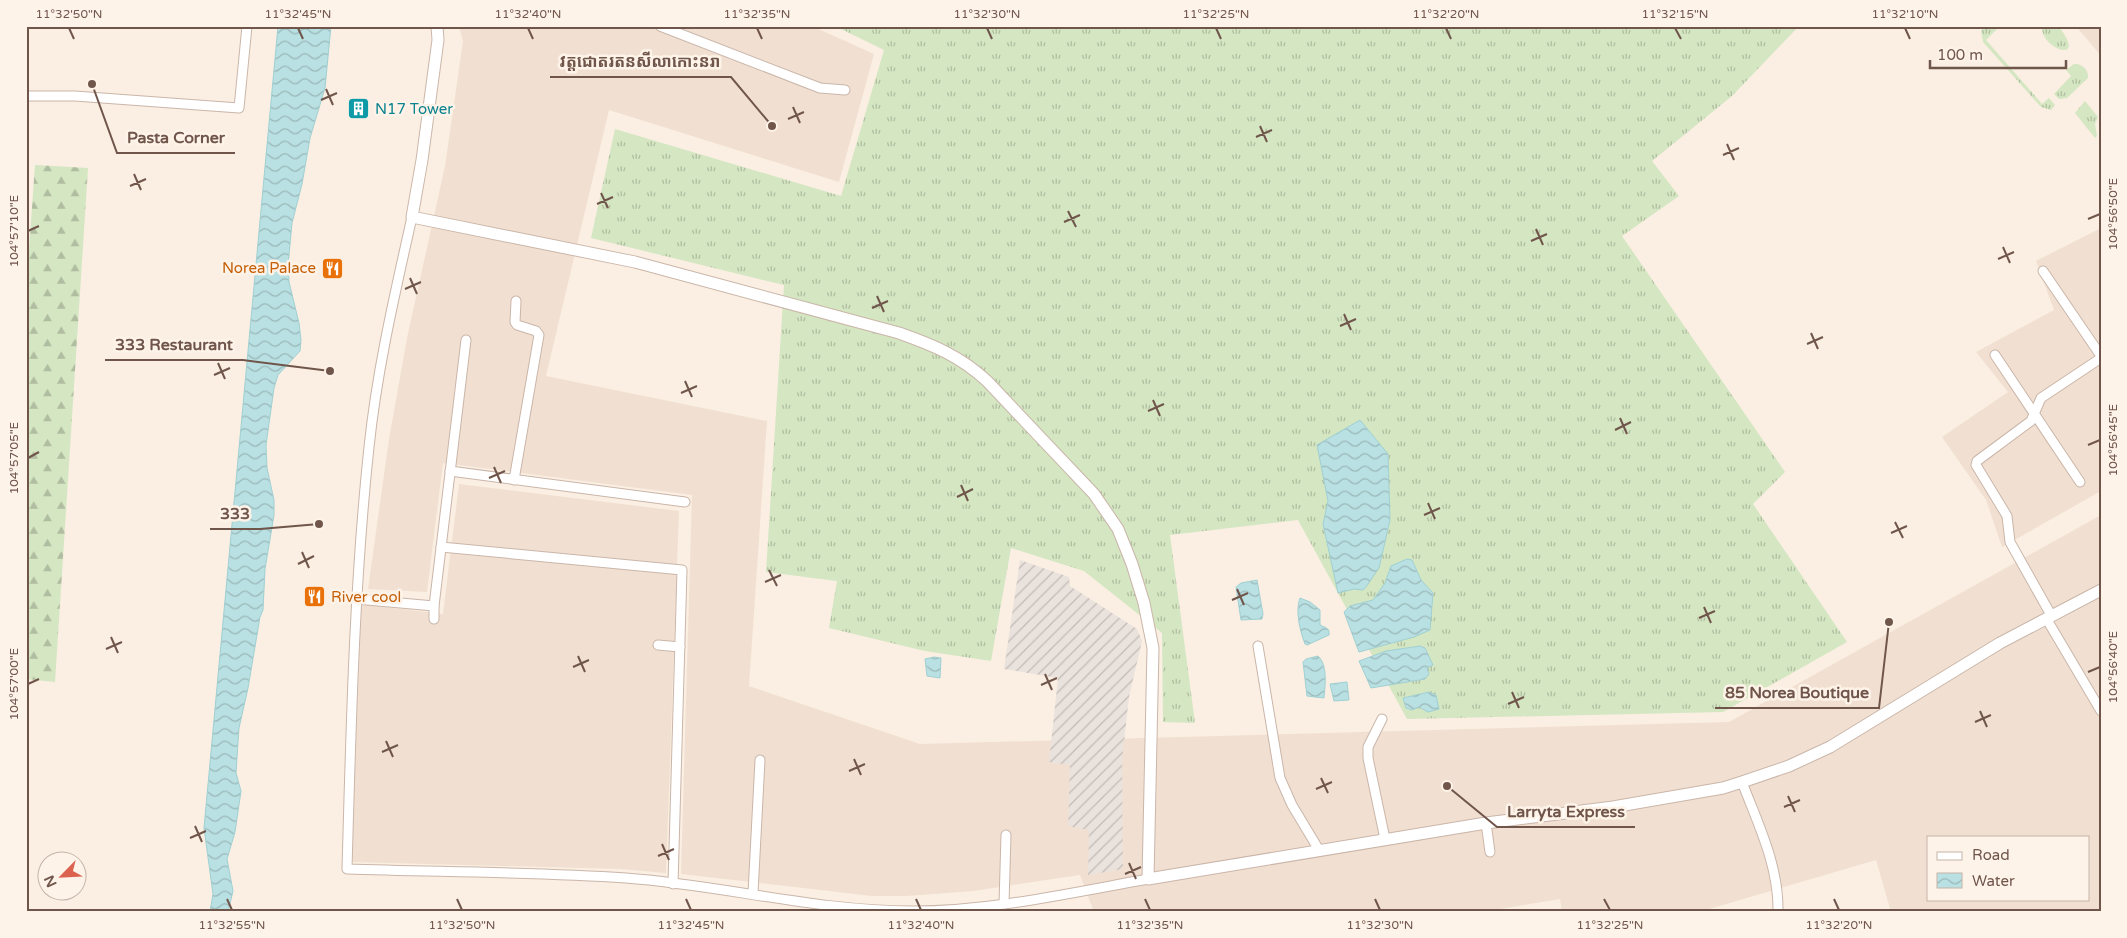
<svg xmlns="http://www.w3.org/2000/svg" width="2127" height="938" font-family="'Varela Round','Noto Sans Khmer',sans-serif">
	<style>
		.residential { fill: #f1e0d1; fill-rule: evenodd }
		.industrial { fill: url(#industrial-furrows) }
		.grass { fill: url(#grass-tufts) }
		.forest { fill: url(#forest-firs) }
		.water { fill: url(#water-waves); stroke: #a0d0d3 }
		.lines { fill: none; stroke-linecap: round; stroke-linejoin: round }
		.minor-casing { stroke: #cab6aa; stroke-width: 11 }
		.tertiary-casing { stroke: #cab6aa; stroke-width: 13 }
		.minor { stroke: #fff; stroke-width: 9 }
		.tertiary { stroke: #fff; stroke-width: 11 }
		.ticks { fill: none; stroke: #70554b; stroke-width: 2 }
		.labels { text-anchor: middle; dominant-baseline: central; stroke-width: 5; stroke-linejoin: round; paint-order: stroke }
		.culture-label { font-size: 15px; fill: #0d838f; stroke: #fef3e8; text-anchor: start }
		.food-label { font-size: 15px; fill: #c56008; stroke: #fef3e8; text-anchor: end }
		.leader { fill: none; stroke: #70554b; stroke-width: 2 }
		.callout-dot { fill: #70554b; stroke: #fef3e8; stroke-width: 2 }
		.callout-label { font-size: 16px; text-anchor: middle; font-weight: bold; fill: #70554b; stroke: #fef3e8; stroke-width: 5; stroke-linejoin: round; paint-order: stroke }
		.neatline { fill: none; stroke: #70554b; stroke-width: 2 }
		.ticks-label { font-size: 12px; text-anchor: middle; fill: #70554b }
	</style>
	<defs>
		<pattern id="industrial-furrows" width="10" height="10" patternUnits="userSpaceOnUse" patternTransform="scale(1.25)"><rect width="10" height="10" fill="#eae2dd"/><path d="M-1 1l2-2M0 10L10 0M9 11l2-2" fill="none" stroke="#c2bab5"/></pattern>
		<pattern id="grass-tufts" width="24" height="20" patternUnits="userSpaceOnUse" patternTransform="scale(1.25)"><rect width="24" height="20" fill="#d4e6c2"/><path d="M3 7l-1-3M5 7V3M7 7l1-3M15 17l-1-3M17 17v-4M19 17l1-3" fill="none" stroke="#b0bda0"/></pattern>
		<pattern id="forest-firs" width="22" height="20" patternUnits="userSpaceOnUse" patternTransform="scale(1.25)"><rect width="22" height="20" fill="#d4e6c2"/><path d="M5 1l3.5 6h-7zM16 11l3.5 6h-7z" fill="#b0bda0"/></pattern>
		<pattern id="water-waves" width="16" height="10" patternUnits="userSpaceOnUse" patternTransform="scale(1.25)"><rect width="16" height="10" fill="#b9e0e2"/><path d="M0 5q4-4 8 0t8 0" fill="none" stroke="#9bb8b9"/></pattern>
	</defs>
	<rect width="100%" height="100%" fill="#faefe2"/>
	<g class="residential">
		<path d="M459,26H812L874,54L839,182L609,110L546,376L767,421L749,686L920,744L1729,722L2101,515V912H1891L1876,860L1699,912H1562L1560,899L1482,912H1094L1080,875L973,891L907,896H872L681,874L692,495L443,463L427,592L368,589L389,439L407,338L445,166L463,41ZM1928,837H2088V899H1928Z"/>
		<path d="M2076,26H2101V56Z"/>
		<path d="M2101,228V491L2002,547L1986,500L1942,437L2008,392L1976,352L2054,310L2036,261Z"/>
		<path d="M459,484L679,511L666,873L620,869L352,862L360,604L443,614Z"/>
	</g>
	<path class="industrial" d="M1020,560L1069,577L1070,586L1137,629L1142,641L1129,697L1122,760L1123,869L1088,875L1089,830L1068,826L1070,765L1049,762L1058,678L1004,669Z"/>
	<g class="grass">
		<path d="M835,26H1799L1732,96L1652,161L1679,196L1622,236L1785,472L1753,504L1847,642L1723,712L1407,719L1298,520L1170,535L1195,723L1163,722L1162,633L1084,571L1011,548L991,661L925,651L829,628L837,581L766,572L784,285L591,238L615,129L841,196L884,50Z"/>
		<path d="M1986,26H2000L1986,40L2042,104L2049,98L2055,105L2051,110L2041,107L1983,42L1981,31Z"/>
		<path d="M2042,26H2058C2090,65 2040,50 2042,26Z"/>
		<path d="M2074,64C2082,63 2089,70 2088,78L2067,98L2059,99L2054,94L2071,76L2066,70Z"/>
		<path d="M2085,101L2098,117L2095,124L2097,136L2095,138L2075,113Z"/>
	</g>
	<path class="forest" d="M35,165L88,168L55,682L26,679V292Z"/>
	<g class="water">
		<path d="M278,26H331L325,88L310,138L302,184L292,223L288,266L289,282L299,323L301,340L300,351L278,375L274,388L266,445L267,468L274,500V515L265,569L263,610L260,617L248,688L239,728L236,773L241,791L235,832L227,859L233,891L228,912H210L213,894L204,828Z"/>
		<path d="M1360,420L1388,454L1390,520L1379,568L1366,587L1363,590L1354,589L1338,593L1323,524L1328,501L1317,445Z"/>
		<path d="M1407,559L1412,560L1421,580L1433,593L1430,630L1414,637L1359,652L1344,612L1350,606L1373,600L1385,583L1391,566Z"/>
		<path d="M1257,580L1263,614L1262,619L1241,620L1236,587L1241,583Z"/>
		<path d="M1300,598L1310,602L1320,610V625C1326,628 1330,628 1329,635L1307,645L1305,644C1300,631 1295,611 1300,598Z"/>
		<path d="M1420,646L1425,648L1433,665L1427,668L1429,674L1425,679L1371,688L1359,661L1386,651Z"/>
		<path d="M1318,656C1328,665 1325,686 1324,698L1307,696L1303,662L1306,659Z"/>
		<path d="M934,657L941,658L940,678L927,676L925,659Z"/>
		<path d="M1347,682L1349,700L1334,701L1330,684Z"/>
		<path d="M1429,692L1436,695L1439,709L1428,712L1419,707L1412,710L1406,708L1403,698Z"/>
	</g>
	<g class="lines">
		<defs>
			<g id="minor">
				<path d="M660,26L820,88L845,90"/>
				<path d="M26,96H75L239,108L247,26"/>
				<path d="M412,217C395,293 377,370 369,447C354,587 351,728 347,869C440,872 533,872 626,878C722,885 816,911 912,911C991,911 1070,893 1148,879"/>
				<path d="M2043,271L2101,356"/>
				<path d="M1995,355L2080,482"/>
				<path d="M450,471L685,502"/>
				<path d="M514,480L539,335L536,331L517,325L515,322L516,301"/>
				<path d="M441,547L682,570L673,884"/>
				<path d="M356,599L434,606V619"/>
				<path d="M434,606L466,340"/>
				<path d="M2051,615L2010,542L2007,516L1976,465L1977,461L2031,421L2041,398L2101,358"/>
				<path d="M2046,618L2101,711"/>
				<path d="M658,645L680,647"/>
				<path d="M1258,646L1280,778L1292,805L1319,850"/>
				<path d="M1382,719L1368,747V758L1385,839"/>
				<path d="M1742,782C1758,824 1779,866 1778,912"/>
				<path d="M1486,823L1490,852"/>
				<path d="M753,893L760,760"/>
				<path d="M1004,904L1006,835"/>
			</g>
			<path id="tertiary" d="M437,26L438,40L422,160L412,217L635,262L899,333C933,345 960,356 987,381L1094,494L1118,529L1132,564L1144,603L1153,648L1148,879L1486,823L1613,807L1723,788L1742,782L1789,766L1830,747L2000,643L2101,590"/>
		</defs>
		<use href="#minor" class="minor-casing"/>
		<use href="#tertiary" class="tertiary-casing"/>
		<use href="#minor" class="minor"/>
		<use href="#tertiary" class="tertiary"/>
	</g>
	<path class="ticks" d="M69,28L74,39M298,28L303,39M528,28L533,39M757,28L762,39M987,28L992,39M1216,28L1221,39M1446,28L1451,39M1675,28L1681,39M1905,28L1910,39M326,89L333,105M321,100L337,93M793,107L800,123M788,119L804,112M1260,126L1267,142M1256,137L1272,130M1727,144L1734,160M1723,155L1739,148M134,174L141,190M130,186L146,179M601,193L608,208M597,204L613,197M1068,211L1076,227M2088,219L2100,214M1064,222L1080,215M1536,229L1543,245M28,231L39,226M1531,241L1547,234M2003,247L2010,263M1998,259L2014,252M410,278L417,294M405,289L421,282M877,296L884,312M872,308L888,301M1344,314L1351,330M1340,326L1356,319M1811,333L1818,349M1807,344L1823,337M218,363L225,379M214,375L230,368M685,381L692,397M681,393L697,386M1153,400L1160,416M1148,411L1164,404M1620,418L1627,434M1615,430L1631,422M2088,445L2100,440M28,458L39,452M494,467L501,483M489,478L505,471M961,485L968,501M957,497L973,489M1428,503L1435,519M1424,515L1440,508M1895,522L1903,538M1891,533L1907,526M302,552L309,568M298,564L314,556M769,570L777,586M765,582L781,575M1237,589L1244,605M1232,600L1248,593M1704,607L1711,623M1699,618L1715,611M111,637L118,653M106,649L122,642M578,656L585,672M573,667L589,660M2088,672L2100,667M1045,674L1052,690M28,684L39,679M1041,685L1057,678M1512,692L1519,708M1508,704L1524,697M1980,711L1987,727M1975,722L1991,715M386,741L393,757M382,752L398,745M854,759L861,775M849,771L865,764M1321,778L1328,793M1316,789L1332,782M1788,796L1795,812M1784,807L1800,800M195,826L202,842M190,838L206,831M662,844L669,860M658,856L674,849M1129,863L1136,879M1125,874L1141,867M227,899L232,910M457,899L462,910M686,899L691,910M916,899L921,910M1145,899L1150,910M1375,899L1380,910M1604,899L1610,910M1834,899L1839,910"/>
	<defs>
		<symbol id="building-square" viewBox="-11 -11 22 22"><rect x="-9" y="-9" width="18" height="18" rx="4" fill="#0f9aa8" stroke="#fef3e8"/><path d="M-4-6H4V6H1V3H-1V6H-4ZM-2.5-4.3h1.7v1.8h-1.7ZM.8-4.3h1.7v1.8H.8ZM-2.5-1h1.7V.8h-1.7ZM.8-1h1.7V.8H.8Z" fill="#fff"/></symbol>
		<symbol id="restaurant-square" viewBox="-11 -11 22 22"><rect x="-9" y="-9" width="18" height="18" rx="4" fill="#e8710a" stroke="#fef3e8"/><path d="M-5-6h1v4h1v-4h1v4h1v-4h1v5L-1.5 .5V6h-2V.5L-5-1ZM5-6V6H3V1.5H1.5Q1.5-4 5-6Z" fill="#fff"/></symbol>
	</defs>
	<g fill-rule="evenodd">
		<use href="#building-square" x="346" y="96" width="25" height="25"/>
		<use href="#restaurant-square" x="320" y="256" width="25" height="25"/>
		<use href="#restaurant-square" x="302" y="584" width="25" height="25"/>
	</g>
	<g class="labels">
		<g class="culture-label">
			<text x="375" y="109">N17 Tower</text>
		</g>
		<g class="food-label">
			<text x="316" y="268">Norea Palace</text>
			<text x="331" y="597" text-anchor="start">River cool</text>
		</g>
	</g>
	<path class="leader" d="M772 126L731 77H550M92 84L117 153H235M330 371L243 360H105M319 524L260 529H210M1889 622L1879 708H1715M1447 786L1497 827H1635"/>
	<g class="callout-dot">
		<circle cx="772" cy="126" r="5"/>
		<circle cx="92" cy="84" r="5"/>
		<circle cx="330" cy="371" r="5"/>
		<circle cx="319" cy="524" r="5"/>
		<circle cx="1889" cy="622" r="5"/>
		<circle cx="1447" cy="786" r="5"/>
	</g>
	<g class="callout-label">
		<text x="640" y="67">វត្តជោតរតនសីលាកោះនរា</text>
		<text x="176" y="143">Pasta Corner</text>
		<text x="174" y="350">333 Restaurant</text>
		<text x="235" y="519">333</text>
		<text x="1797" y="698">85 Norea Boutique</text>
		<text x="1566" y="817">Larryta Express</text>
	</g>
	<rect width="2127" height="938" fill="none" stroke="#fef3e8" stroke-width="55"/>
	<rect x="1927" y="836" width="162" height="65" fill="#fef3e8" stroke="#c5b4a9"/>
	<rect x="1937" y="852" width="25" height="8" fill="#ffffff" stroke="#c5b4a9"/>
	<text x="1972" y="860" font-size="15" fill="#70554b">Road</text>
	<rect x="1937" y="873" width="25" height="15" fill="url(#water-waves)" stroke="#c5b4a9"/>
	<text x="1972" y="886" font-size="15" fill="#70554b">Water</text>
	<g transform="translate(62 876) rotate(246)"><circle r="24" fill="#fef3e8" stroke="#c5b4a9"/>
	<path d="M0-4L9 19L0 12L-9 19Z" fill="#dc6250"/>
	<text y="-8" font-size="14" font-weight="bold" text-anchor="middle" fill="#70554b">N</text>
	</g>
	<path d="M1930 60v8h136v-8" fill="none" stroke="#70554b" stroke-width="2.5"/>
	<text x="1937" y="60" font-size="15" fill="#70554b" stroke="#fef3e8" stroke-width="4" paint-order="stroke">100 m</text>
	<rect x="28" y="28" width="2072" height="882" class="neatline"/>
	<g class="ticks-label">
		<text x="69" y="18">11°32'50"N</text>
		<text x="298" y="18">11°32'45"N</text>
		<text x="528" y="18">11°32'40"N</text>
		<text x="757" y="18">11°32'35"N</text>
		<text x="987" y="18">11°32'30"N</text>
		<text x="1216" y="18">11°32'25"N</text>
		<text x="1446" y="18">11°32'20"N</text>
		<text x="1675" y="18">11°32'15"N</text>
		<text x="1905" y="18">11°32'10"N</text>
		<text transform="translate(2113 214) rotate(-90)" y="4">104°56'50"E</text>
		<text transform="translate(14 231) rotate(-90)" y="4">104°57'10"E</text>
		<text transform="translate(2113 440) rotate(-90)" y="4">104°56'45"E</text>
		<text transform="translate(14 458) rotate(-90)" y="4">104°57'05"E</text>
		<text transform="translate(2113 667) rotate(-90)" y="4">104°56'40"E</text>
		<text transform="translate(14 684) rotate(-90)" y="4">104°57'00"E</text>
		<text x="232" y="929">11°32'55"N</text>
		<text x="462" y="929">11°32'50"N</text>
		<text x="691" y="929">11°32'45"N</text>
		<text x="921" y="929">11°32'40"N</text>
		<text x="1150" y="929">11°32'35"N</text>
		<text x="1380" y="929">11°32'30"N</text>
		<text x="1610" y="929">11°32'25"N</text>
		<text x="1839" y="929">11°32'20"N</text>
	</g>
</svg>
